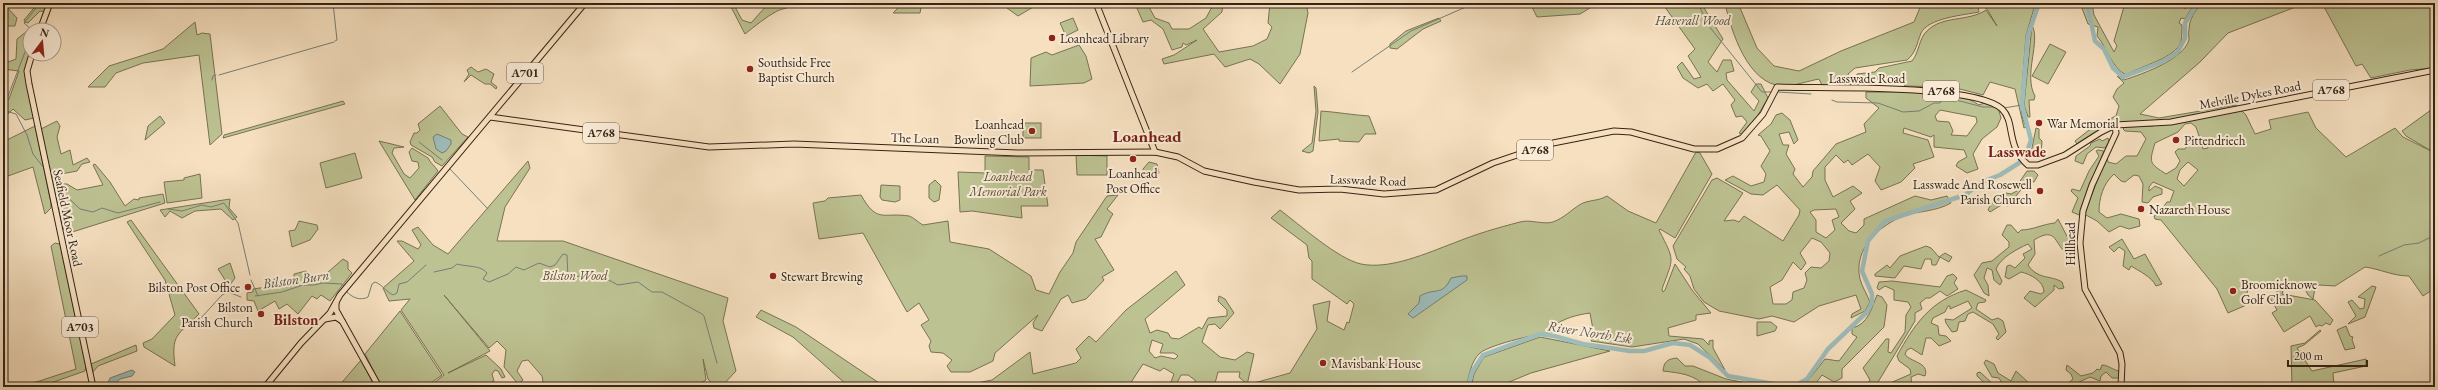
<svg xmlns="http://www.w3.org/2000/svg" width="2438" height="390" font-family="'EB Garamond',serif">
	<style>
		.green { fill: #bdc292; stroke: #797254; fill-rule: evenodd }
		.water { fill: #9ebcb9; stroke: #747f78 }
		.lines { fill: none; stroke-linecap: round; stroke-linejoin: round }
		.stream { stroke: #747f78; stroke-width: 1 }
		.river { stroke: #9ebcb9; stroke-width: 4.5 }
		.major-casing { stroke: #352316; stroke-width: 7 }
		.major { stroke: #f6e0c0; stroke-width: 5 }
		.poi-dot { fill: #8f2418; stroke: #f9ebd6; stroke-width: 1.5 }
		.labels { text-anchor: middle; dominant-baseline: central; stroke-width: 4; stroke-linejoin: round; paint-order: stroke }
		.shield { fill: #f9ebd6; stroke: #705f50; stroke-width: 1 }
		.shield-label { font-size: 12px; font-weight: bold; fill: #352316 }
		.park-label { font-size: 13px; font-style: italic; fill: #574b35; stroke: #f9ebd6 }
		.poi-label { font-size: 13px; fill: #352316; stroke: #f9ebd6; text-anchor: start }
		.street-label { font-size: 13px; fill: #352316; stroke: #f9ebd6 }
		.water-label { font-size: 14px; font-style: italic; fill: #545147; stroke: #f9ebd6 }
		.quarter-label { font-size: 15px; font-weight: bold; fill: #7a1f14; stroke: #f9ebd6 }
		.district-label { font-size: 17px; font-weight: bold; fill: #7a1f14; stroke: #f9ebd6 }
	</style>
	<rect width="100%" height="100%" fill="#f6e0c0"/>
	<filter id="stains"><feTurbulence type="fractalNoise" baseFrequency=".005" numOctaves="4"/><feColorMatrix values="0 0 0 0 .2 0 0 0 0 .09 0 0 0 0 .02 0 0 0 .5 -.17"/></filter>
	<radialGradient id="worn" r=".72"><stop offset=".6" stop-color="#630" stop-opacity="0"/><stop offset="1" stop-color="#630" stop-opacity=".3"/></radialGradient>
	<g class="green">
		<path d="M3,3L17,18L15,26H3Z"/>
		<path d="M38,3H48L45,12L40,11L28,23L25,22L24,20Z"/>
		<path d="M729,3H733L742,20L751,23L768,4L794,3C788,9 784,8 777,11C766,17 755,26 745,34Z"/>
		<path d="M897,3H908L907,7L909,3H922L920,13H893L898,8L895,7Z"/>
		<path d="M1015,3H1023L1025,8L1040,3L1018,16L1007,8Z"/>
		<path d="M1140,3H1154L1149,7L1155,18L1169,23L1172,29H1189L1206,18L1214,3H1223L1222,12L1203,29L1219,52L1253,46L1267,39L1272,27L1268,23L1270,3H1306L1308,13L1300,54L1280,84L1259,64L1250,59L1225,67L1214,54L1164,64L1162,59L1174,55L1197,40L1186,45L1183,43L1182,47L1172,50L1163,29L1151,20L1143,22L1136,6Z"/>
		<path d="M1530,3H1598L1580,14L1537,17Z"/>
		<path d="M1662,3H1701L1723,39L1708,62L1717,72L1723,60H1731L1734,71L1726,73L1727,80L1754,111L1759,101L1751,92L1756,84H1761L1768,98L1758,115L1742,134L1739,133L1747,122L1742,116L1736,117L1731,105L1735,100L1723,84L1713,91L1707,84L1698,88L1683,78L1677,67L1682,62L1694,79L1701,77L1688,56L1695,49Z"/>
		<path d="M1725,3H1738L1757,48L1774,66L1799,71L1841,51L1914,22L1922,3H1967L1969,8L1978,7L1979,12C1964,15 1928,18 1921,33C1917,43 1916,53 1907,60L1855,68L1848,74L1851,82L1858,85L1823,87L1819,79C1808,81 1794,86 1783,86C1748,85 1731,31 1725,3Z"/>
		<path d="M1977,3H2039L2035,5L2026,35L2021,101L2022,116L2026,127L2024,128L2015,89L1990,82L1983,95L1952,87L1905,86L1898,76L1862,81L1856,79L1857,74L1875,72L1879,68L1912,61C1919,53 1919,38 1927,31C1943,15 1968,22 1986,10L1997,26L1987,9Z"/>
		<path d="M2080,3H2092L2094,15L2114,52L2117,46L2114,41L2125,3H2187L2185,9L2188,3H2195L2185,19L2181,18L2179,23L2182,25C2182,30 2182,36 2181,41C2177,58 2140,66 2126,75C2111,67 2108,49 2097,36L2098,27L2088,24Z"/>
		<path d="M2202,3H2306L2228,33L2200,62L2140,114L2159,118L2236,105L2246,115L2255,134L2271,129L2269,120L2308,112L2316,128L2346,157L2395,128L2403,137L2433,152L2406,136L2402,131L2435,107V288L2423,296L2409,276C2393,276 2380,269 2365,267L2335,286L2319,285L2315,288L2313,299L2308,295L2304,287L2284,288L2282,294L2315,300L2333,320L2330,325L2326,323L2322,326L2319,325L2316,327L2310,316L2284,332L2272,313L2277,310L2270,298L2276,294L2279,287L2274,285L2264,288L2259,287L2256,289L2250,288L2247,292L2251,303L2228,313L2217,289L2161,220L2155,219L2154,216L2159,213L2167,202H2170L2174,191L2153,182L2149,187V191L2155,186L2162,189V194L2153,197L2148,203L2142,202L2143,184L2139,176L2134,175L2125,182L2121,181L2114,174C2103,184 2099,198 2099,212L2107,218L2121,214L2139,219L2140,226L2129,229L2120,226L2109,232L2097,221L2084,214L2107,156L2108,162L2116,164L2126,156H2137L2146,139L2141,132L2125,131L2123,129L2125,127L2153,126L2156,124L2153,121C2116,122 2108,123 2077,144L2075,141L2093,127L2116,116L2119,106L2113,97L2117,89L2124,83L2117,76L2124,80C2142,74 2183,60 2189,40C2189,37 2188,33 2189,30C2189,19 2195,11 2202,3ZM2191,123L2196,127L2199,136L2206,140L2208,148L2203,149L2201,142L2192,140L2185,149H2178L2175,152L2180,161L2176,168L2166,174C2149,163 2149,163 2155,143L2178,132L2185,124ZM2188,162L2198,170L2184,186L2177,179L2180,170Z"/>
		<path d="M2322,3H2435V68L2410,70L2371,78L2362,64L2356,66Z"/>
		<path d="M1073,18L1078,30L1066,36L1060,23Z"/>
		<path d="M1439,18L1441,21L1423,29L1397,49L1390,48V44L1406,31Z"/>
		<path d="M195,22L197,35L202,33L210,34L222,134L210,145L199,55L143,63L116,73L105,87H88L109,66L163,49Z"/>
		<path d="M2032,25C2041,42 2023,75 2035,96L2034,100H2029L2030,117H2028L2024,105Z"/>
		<path d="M31,28L30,54L25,70L34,118L25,120L13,109L7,115H3V104L9,99L19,71L3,69V64L16,59L17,39Z"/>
		<path d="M2050,44L2066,52L2048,84L2032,76Z"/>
		<path d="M1079,45L1086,56L1092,79L1084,83L1030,86L1031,58L1046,52L1052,55Z"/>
		<path d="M471,67L478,72L486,69L494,74L491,82L497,87L496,89L490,84H485L471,75L464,82L469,74L467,70Z"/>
		<path d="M1314,86L1316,88L1318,112L1313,151L1309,153L1302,151L1312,143L1316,111Z"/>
		<path d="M1866,92C1898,93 1953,86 1979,105L1984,103L1998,108L2001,118L1997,127L1982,139L1973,154L1978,169L1967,173L1956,166L1958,162L1967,157L1964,150L1934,147V135L1931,137L1904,128L1903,133L1928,140L1934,157L1913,164L1915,168L1901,182L1881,190L1875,181L1880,167L1868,154L1852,165L1848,160L1844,163L1836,155L1825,167V180L1833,197L1853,186L1862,193L1850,201L1855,209L1841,223L1849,231L1856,233L1864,225V219L1915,196L1931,200L1947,196L1951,203C1937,211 1921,211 1906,215C1879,225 1853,249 1860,279C1862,287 1867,294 1870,302L1865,311L1851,318L1852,314L1861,309L1856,295L1819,306L1794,322L1772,316L1759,319L1719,311L1704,302L1694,289L1690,276L1684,269L1686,267L1677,259L1673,246L1712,180L1717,178L1743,193L1724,221L1734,220L1739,222L1744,216L1783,241L1799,215L1800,210L1777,185L1763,195L1751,194L1725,180L1733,176L1751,186L1764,182L1766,174L1761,166L1770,151L1761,136L1758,135L1771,124L1776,115L1782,113L1790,120L1798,140L1794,144L1789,132L1779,134L1783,145H1789L1786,154L1795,169L1793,174L1803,187L1812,177L1813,171L1836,144L1866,132L1864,124L1879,108L1866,98ZM1940,110L1976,117L1977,122L1967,136L1951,135L1953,131L1949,122L1937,121L1935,116ZM1836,209L1839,217L1832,220L1835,230L1826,238L1816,232V220L1810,212L1814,210ZM1812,238L1821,242L1830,253L1829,261L1821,268L1811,267L1805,273L1807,280L1804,288L1793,292L1792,300L1786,304H1773L1770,287L1782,280L1793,262L1801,270L1806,263L1800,253Z"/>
		<path d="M343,101L345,104L223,138L224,135Z"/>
		<path d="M440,106L462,134L468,137L442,166L435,162L432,157L411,145L410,142L414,133H417L420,130L418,124Z"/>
		<path d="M1321,111C1337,112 1352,115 1369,116L1376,134H1365L1359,142L1339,141V139L1319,141Z"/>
		<path d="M160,116L165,123L145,140L148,126Z"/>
		<path d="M57,121L60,126L57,137L61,154L70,150L73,165L87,158L90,162L82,164L77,171L61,174L57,178L59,184H67L77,190L103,185L93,165L95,164L110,182L125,206L134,199L139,200V198L163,194L165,203L69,233L63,229L42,135L41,129Z"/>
		<rect x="1023" y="123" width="18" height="15"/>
		<path d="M35,126L51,203V208L45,214L33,167L8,176L3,166V142Z"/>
		<path d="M2036,128L2039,129V138L2042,141L2041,155L2030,158Z"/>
		<path d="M2108,138L2109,142L2105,148L2096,147L2087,154L2083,164L2075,161L2076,156L2090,146L2091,143L2100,139L2102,141Z"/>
		<path d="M379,141L404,147L394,148L392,153L404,174L410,178L419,168L418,162L412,161L409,152L412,148L428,158C431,164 435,166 438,171L415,200Z"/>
		<path d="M2098,150L2104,151L2079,215L2072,212L2078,198L2071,191L2072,189L2080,191L2089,171L2099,156L2096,151Z"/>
		<path d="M1696,152L1700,153L1712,174L1675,238L1660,229L1659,230C1675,262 1674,256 1662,289L1663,292L1665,290L1675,264L1692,290L1711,313L1696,315V320L1668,328L1669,336L1703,339L1709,345V341L1713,340V348L1725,370L1698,344L1684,339L1632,347L1591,341L1594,335L1590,313C1576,315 1565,318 1553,326L1558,332C1543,332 1491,344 1480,353C1471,361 1469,376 1466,387H1250L1239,377L1240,372H1218L1214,387H1196L1195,380L1188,375H1181L1175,387H1169L1174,374L1164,368L1160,371L1143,364L1128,387H956L992,380L1030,352L1033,374L1076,363L1081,358L1076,349L1089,336L1096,342L1126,310L1176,271L1185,285L1145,319L1150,333L1157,330L1168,333L1171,338L1179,339L1199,327L1202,329L1208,318L1227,316V310L1218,301L1219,296L1225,299L1234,313L1220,329L1215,324L1208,325L1202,342L1220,357L1235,360L1247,352L1254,354L1247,385L1290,373L1317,329L1313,305L1330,301L1327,321L1344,330L1347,322L1349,323L1354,304L1350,300L1347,304L1312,279V261L1309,258L1307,245L1271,218L1280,210C1300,225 1338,259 1361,264C1390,270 1427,253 1454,243C1476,234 1497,228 1520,222C1530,219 1543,225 1553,222C1564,218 1571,210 1581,204C1588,200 1599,201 1607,196L1628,211L1656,223ZM1152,340L1163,344L1160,353H1174L1178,356L1175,359L1161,356L1155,358L1149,351Z"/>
		<path d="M355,153L362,178L326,188L320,163Z"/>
		<path d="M1076,155L1107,156V175H1077Z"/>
		<path d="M985,156L1029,157V170H1043L1048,206H1021L1022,218L972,211L960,212L958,172L985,173Z"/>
		<path d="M528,161L530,168L505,207L497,241H563L728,298L723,321L736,371L721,387H715L708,379L703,359L706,380L693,387H544L542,376L528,360L522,361L517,371L523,380L518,384L504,367L506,350L497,341L489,348L444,295L490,351L448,373L486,355L501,369L505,377L502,378L498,371L495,370L492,374L494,381L482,387H429L444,375L401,310L410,299L389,301L383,288L414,261L397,241H402L418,249L421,245L412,230L418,227L433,245L448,254Z"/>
		<path d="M1149,162L1157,164L1159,173L1146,179L1143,169Z"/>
		<path d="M2027,171H2034L2038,175L2034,182L2028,181L2008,206L2003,204L1990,212L1988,210L1991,204L2006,193L2011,194L2017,191L2016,187Z"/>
		<path d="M200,174L202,198L167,203L164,182L184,180V178Z"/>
		<path d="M935,180L941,186L939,200L934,202L929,198V185Z"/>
		<path d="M881,185L900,186V200L895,202L882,200L880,197Z"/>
		<path d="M861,195C877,224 883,212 909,216C913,217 919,223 923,225L948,221L950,242L989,249L1031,276L1036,290L1049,294L1060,272L1073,253L1076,242L1107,196L1118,195L1107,209L1113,214L1111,217L1101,237L1095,239L1114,270L1102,277L1104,280L1086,299L1072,303L1068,295L1061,299L1042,331L1034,328L1033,323L1038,315L995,353L993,361L970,372H951L947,366L952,360L943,353L931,352L929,346L931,341L921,325L929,320L919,303L907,312L863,233L819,239L813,203L825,201L828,198Z"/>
		<path d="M230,199L229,208L237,217L233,220L221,209L195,211L182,218L170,211L165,217L160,210Z"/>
		<path d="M2058,219L2071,244L2068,254C2054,246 2058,225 2034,240L2035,254L2028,265C2038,280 2051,275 2062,282L2064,288L2059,289L2054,285V290L2035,307L2024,298L2030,291L2041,294L2044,292C2044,281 2030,274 2021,272L2009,279L2005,277L2007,266L2010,265L2015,268L2025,258L2023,254L2032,249L2028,244C2017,249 2000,258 1996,269L2002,281L2000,285L1994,280L1992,270L1987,268L1984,278L1988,285L1989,296L1984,293L1974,275L1982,263L1992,261L2009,247V242L2002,235L2007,225H2011L2018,233L2021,230C2033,230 2043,224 2055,223Z"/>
		<path d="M131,220L199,314C177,336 171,334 175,366L144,347L143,343L152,339L175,315L165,280L127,222Z"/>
		<path d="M299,221L317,225L318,229L310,240L292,247L289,231L295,230Z"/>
		<path d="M2122,239L2134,259L2145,254L2162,284L2156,286C2152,277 2139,271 2131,266L2129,270L2123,266L2125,251L2119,247L2114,252L2109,247Z"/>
		<path d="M55,243L60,244L86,366L85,371L39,387H21L76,369L51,246Z"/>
		<path d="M1926,246L1931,248L1939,257L1945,253L1952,257L1949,262L1940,257L1936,265H1932L1931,259H1925L1921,269L1904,266L1895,278L1875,276V274L1887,265L1890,268L1900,256Z"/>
		<path d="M343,259L348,262V269L352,273L330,301L321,295L317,299L312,296L298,314L287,304L279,309L275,301L258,311L254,301L247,300V293L253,292V289L294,283V274L306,271L311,280L327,273Z"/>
		<path d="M230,263L235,278L229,286L218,269Z"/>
		<path d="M1953,274L1957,278L1954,283L1958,289L1947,296L1940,291L1930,298H1926L1920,303L1922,309L1915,313V321L1875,387H1849L1866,386L1870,380L1863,368L1886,339H1889L1888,352L1891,353L1905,332L1906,315L1911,307L1908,302L1894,300V290L1885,286L1879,290L1877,288L1879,282L1892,281L1940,287L1947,276Z"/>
		<path d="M2372,286L2376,287L2375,290L2365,317L2348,324L2356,316L2348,302L2352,300L2360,309L2364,308L2365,299L2358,297Z"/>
		<path d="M1966,290L1986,300L1985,302L1978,303L1976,309L1992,320L1998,318L2003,321L2006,332L1998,340L1996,338L1999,334L1993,324L1973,312L1968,314L1965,321L1959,322L1957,331L1952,332L1946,323L1945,319L1953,320L1972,308L1968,301L1950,309V306H1948L1945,312L1933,318L1931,323L1938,326L1939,335L1946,336L1951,341L1939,346L1931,338H1926L1922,355L1911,348L1907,350L1905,354C1909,362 1930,362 1925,376L1918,374L1911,377L1912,387H1881L1911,374L1910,369L1899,361L1897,356C1914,325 1930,301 1966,290Z"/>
		<path d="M1877,295L1882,297L1887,305L1884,327L1842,369V378L1834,382L1822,375L1813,387H1797L1806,383L1825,359L1839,361L1857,337L1852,334V328C1868,325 1872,307 1877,295Z"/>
		<path d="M761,310L796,327L885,387L847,385L793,337L756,317Z"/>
		<path d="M400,311L442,375L425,387H382L365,354Z"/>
		<path d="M1757,322H1771L1777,327L1775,331L1757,336Z"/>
		<path d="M2346,326L2350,336L2353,337L2352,340L2355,348L2345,350L2337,330Z"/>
		<path d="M2320,330L2321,331L2304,345L2297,348L2312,371L2366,359V366L2333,373L2334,387H2292L2291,346L2305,343Z"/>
		<path d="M1540,337L1610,351L1531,373L1497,387H1471L1474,374L1484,357Z"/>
		<path d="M136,345L137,351L98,366L93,372L91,364Z"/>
		<path d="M1677,358L1685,366H1693L1726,379L1768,387H1706C1694,374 1680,373 1663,371C1664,361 1668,359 1677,358Z"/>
		<path d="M361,360L375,387H338Z"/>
		<path d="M1986,360L1994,364L1998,373L2011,381L2016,371L2030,384L2028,387H1989L1977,376V373L1980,372L1994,385L2002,383L1999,378L1992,377L1984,363Z"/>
		<path d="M2067,365L2081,376L2093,373L2097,369L2100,370L2102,365C2108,365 2113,370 2119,371V378H2112L2106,372L2101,376L2100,381L2090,377L2077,383L2076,387H2064L2073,379L2071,374L2066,370Z"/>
	</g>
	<g class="water">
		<path d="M437,134L451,140V144L446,151L442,153L436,149L433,137Z"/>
		<path d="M1461,276H1467V280L1413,318L1408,314L1419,303L1420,296C1435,287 1442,297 1451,278Z"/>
		<path d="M132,370L135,372L132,376L120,379L111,387H106L110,378Z"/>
	</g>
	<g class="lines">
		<g class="stream">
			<path d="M333,3L337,40L335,41"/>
			<path d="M1698,3L1708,25L1762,92H1772"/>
			<path d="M32,30L24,23L40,3"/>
			<path d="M1352,72L1411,31L1475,3"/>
			<path d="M219,75L334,42"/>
			<path d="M212,80L213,76L216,75"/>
			<path d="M1778,92L1811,94"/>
			<path d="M1832,100L1837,102L1878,103L1903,112L1919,111L1934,103H1940L1944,97L1983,107H1993"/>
			<path d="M5,104L30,39"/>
			<path d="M2004,108L2022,105"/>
			<path d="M3,110L16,114L27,135L33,154L44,168"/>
			<path d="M419,142L442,160"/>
			<path d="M450,169L488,209"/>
			<path d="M50,175L60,190L80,209L93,212L102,208L118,213L160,202"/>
			<path d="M168,209L182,211L202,205L211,207L224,203L238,223L250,275"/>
			<path d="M2379,256L2404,245L2419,243L2435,235"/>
			<path d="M434,272L452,268L457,264C467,267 481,265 487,273L483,279L489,282L508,274L516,267L524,270L539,263L550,267L555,265L563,254L567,255L568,279L579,276L589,279L603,277L618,285L638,282L652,292H662L702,314L704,316L717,363"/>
			<path d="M251,280L258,296"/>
			<path d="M346,291C352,298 361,301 368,297L372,284L375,282C383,285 385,291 393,295L397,293L399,284L407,282L426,265"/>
			<path d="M255,296L282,292L303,285H314L323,283L342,284L344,287"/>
			<path d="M201,318L222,295L228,292L241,297"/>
		</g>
		<g class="river">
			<path d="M2087,3L2095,41L2104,49L2113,68L2123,77L2162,62L2177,53L2185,38V23L2198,3"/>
			<path d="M1468,387L1472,372L1483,355L1540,334L1554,336L1583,344L1630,351H1644L1673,343L1690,345L1709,357L1728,376L1791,387"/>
			<path d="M1793,387L1807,379L1828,349L1867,312L1872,303V294L1862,271L1868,241L1885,221L1965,195L1982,182L2000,175L2019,163L2028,149L2031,140L2022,105L2028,35L2038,6L2043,3"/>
		</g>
		<defs>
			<g id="major">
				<path d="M1096,3L1155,152"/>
				<path d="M40,30L50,3"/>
				<path d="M32,54L27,71L29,84L93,387"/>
				<path d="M490,117L709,147L794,144L1019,153L1155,152L1178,157L1204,171L1254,182L1299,190L1340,189L1384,194L1436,190L1493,163L1553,143L1614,131L1631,132L1694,149H1717L1742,138L1763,114L1777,87C1819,89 1974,83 2002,109C2016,123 2005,145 2028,165H2038L2065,155L2101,132L2115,125L2171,122L2435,70"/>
				<path d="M2115,125L2116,133L2092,185L2083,211L2080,243L2085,289L2120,353L2122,364L2121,387"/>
				<path d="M336,303V310L379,387"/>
				<path d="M325,319L336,317L342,321"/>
				<path d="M265,387L301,343L330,313L340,295L585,3"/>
			</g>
		</defs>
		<use href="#major" class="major-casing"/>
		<use href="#major" class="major"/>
	</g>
	<g class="poi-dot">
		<circle cx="1052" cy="38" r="4"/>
		<circle cx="750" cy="69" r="4"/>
		<circle cx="2039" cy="123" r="4"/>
		<circle cx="1032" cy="131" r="4"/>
		<circle cx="2176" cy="140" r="4"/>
		<circle cx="1133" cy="159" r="4"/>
		<circle cx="2040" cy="191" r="4"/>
		<circle cx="2141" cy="209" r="4"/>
		<circle cx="773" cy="276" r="4"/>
		<circle cx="248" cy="287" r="4"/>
		<circle cx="2233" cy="291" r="4"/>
		<circle cx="261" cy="314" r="4"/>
		<circle cx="1323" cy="363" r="4"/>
	</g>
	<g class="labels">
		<g class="shield">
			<rect x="507" y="63" width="36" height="20" rx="3"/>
			<rect x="2313" y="80" width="36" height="20" rx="3"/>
			<rect x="1923" y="81" width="36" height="20" rx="3"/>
			<rect x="583" y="123" width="36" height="20" rx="3"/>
			<rect x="1517" y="140" width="36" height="20" rx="3"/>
			<rect x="62" y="317" width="36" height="20" rx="3"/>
		</g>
		<g class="shield-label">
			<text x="525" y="73">A701</text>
			<text x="2331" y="90">A768</text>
			<text x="1941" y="91">A768</text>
			<text x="601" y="133">A768</text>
			<text x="1535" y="150">A768</text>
			<text x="80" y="327">A703</text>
		</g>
		<g class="park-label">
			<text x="1693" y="20">Haverall Wood</text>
			<text x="1008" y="176">Loanhead<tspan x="1008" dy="15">Memorial Park</tspan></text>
			<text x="575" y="275">Bilston Wood</text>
		</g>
		<g class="poi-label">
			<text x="1060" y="38">Loanhead Library</text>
			<text x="758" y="62">Southside Free<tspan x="758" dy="15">Baptist Church</tspan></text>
			<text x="2047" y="123">War Memorial</text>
			<text x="1024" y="124" text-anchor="end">Loanhead<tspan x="1024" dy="15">Bowling Club</tspan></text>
			<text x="2184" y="140">Pittendriech</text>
			<text x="1133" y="173" text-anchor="middle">Loanhead<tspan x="1133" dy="15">Post Office</tspan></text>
			<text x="2032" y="184" text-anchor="end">Lasswade And Rosewell<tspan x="2032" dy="15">Parish Church</tspan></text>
			<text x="2149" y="209">Nazareth House</text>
			<text x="781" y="276">Stewart Brewing</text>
			<text x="2241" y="284">Broomieknowe<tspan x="2241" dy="15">Golf Club</tspan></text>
			<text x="240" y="287" text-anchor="end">Bilston Post Office</text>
			<text x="253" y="307" text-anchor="end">Bilston<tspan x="253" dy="15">Parish Church</tspan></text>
			<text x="1331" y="363">Mavisbank House</text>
		</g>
		<g class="street-label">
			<text x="1867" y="78">Lasswade Road</text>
			<text transform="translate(2250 95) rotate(-11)">Melville Dykes Road</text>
			<text transform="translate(915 138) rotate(2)">The Loan</text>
			<text transform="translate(1368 180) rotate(2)">Lasswade Road</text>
			<text transform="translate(68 218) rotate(78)">Seafield Moor Road</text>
			<text transform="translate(2070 244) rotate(-90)">Hillhead</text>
		</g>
		<g class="water-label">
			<text transform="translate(296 279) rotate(-8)">Bilston Burn</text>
			<text transform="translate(1590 332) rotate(9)">River North Esk</text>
		</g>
		<g class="quarter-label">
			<text x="2017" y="151">Lasswade</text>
			<text x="296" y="319">Bilston</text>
		</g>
		<g class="district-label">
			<text x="1147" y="136">Loanhead</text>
		</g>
	</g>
	<rect width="2438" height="390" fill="none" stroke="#f6e0c0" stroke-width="16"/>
	<rect x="4" y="4" width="2430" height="382" fill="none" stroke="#352316" stroke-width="2"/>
	<rect x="8" y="8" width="2422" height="374" fill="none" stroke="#352316"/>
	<g transform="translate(42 42) rotate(16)"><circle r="19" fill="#f9ebd6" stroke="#ab9b89"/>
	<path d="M0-3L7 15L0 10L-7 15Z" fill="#8f2418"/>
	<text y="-6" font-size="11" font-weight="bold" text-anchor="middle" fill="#352316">N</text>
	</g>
	<path d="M2288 360v6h79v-6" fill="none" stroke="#352316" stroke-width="2"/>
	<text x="2294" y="360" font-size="12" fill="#352316" stroke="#f9ebd6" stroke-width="3" paint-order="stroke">200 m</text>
	<rect width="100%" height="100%" filter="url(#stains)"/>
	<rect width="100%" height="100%" fill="url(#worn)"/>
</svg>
